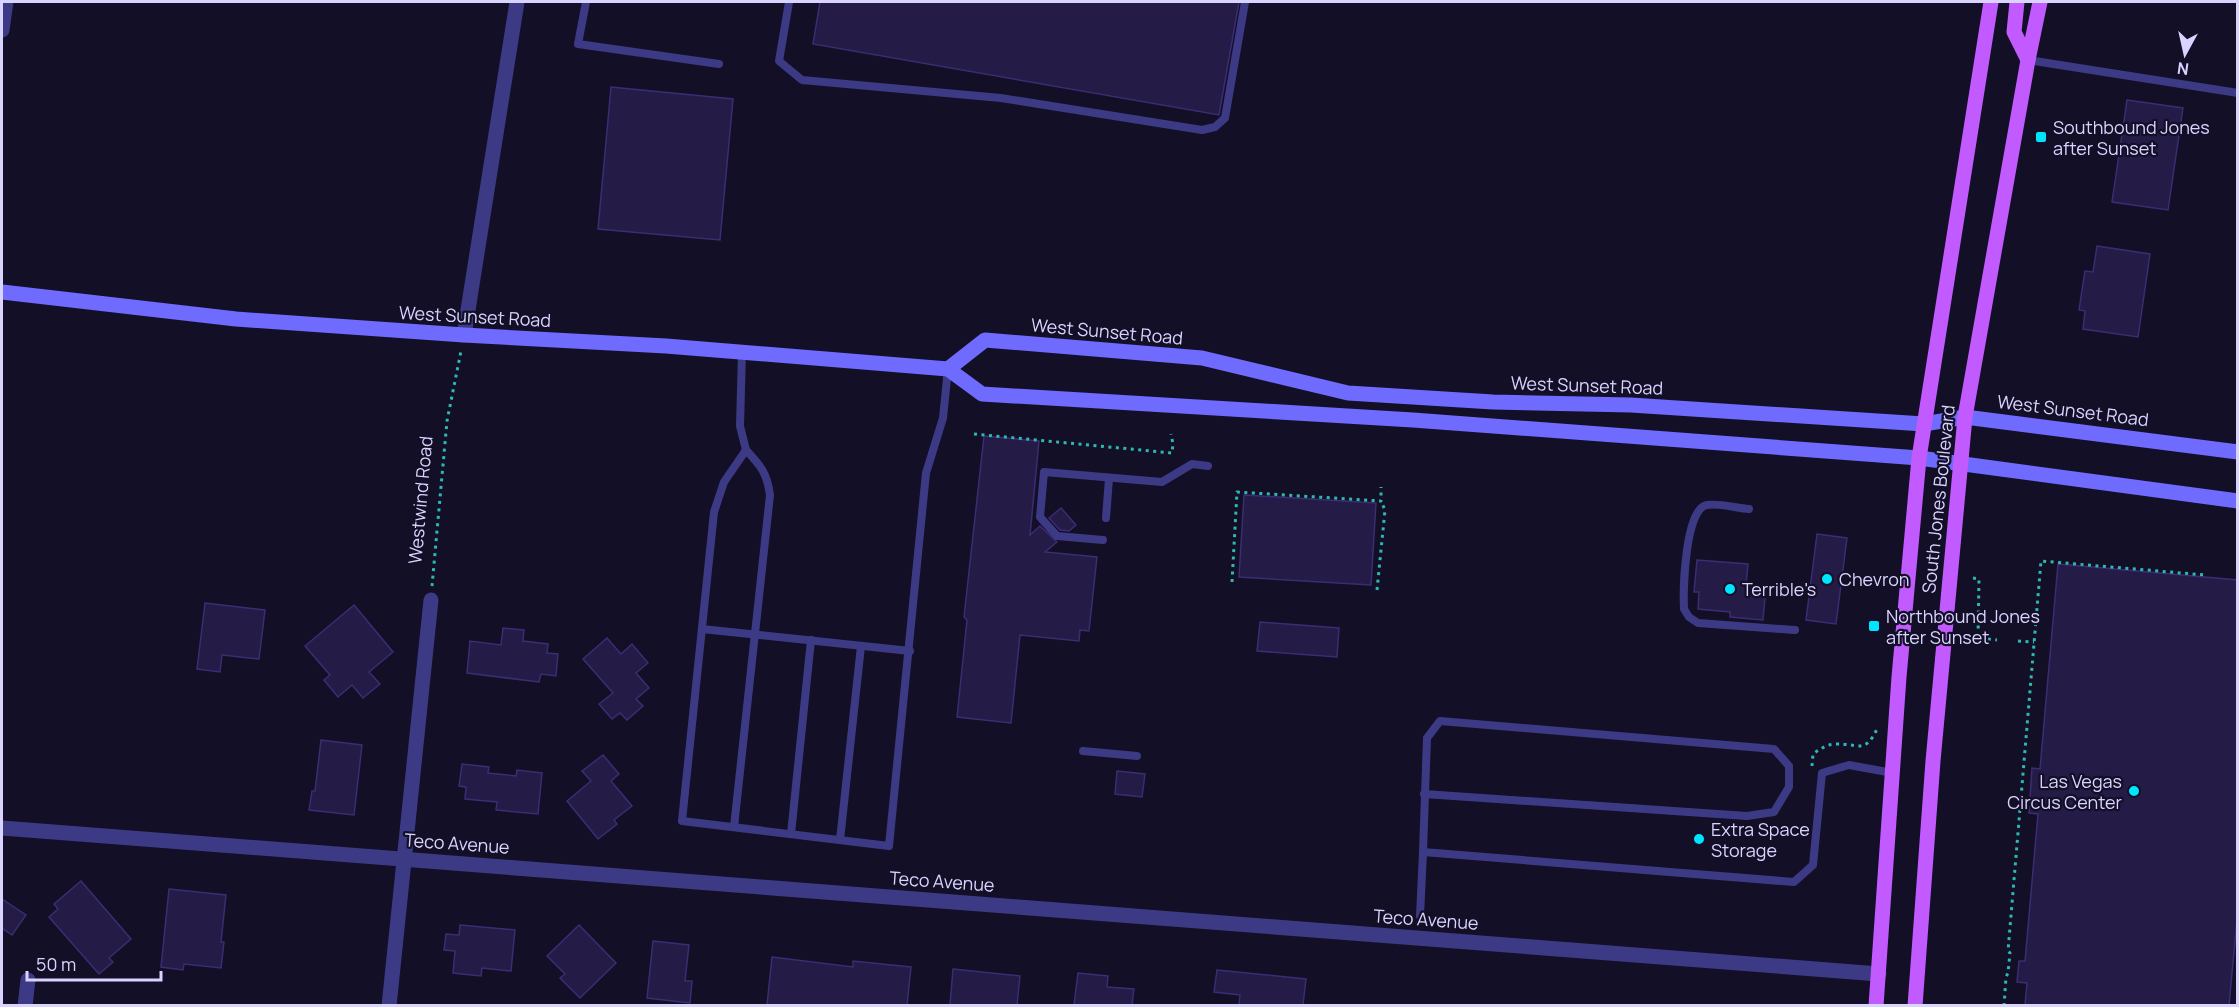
<svg xmlns="http://www.w3.org/2000/svg" width="2239" height="1007" font-family="Manrope,sans-serif">
	<style>
		.building { fill: #241b47; stroke: #3b2d73; stroke-width: 1.5 }
		.lines { fill: none; stroke-linecap: round; stroke-linejoin: round }
		.path { stroke: #2fb8b0; stroke-width: 3; stroke-dasharray: 3 4.5; stroke-linecap: butt }
		.service { stroke: #3d3a85; stroke-width: 8 }
		.minor { stroke: #3d3a85; stroke-width: 15 }
		.tertiary { stroke: #3d3a85; stroke-width: 15 }
		.secondary { stroke: #6f6bff; stroke-width: 15 }
		.primary { stroke: #c25bff; stroke-width: 15 }
		.poi-dot { fill: #00e5ff; stroke: #130f26; stroke-width: 2 }
		.labels { text-anchor: middle; dominant-baseline: central; stroke-width: 4.5; stroke-linejoin: round; paint-order: stroke }
		.poi-label { font-size: 18px; fill: #d9d4ff; stroke: #130f26; text-anchor: start }
		.street-label { font-size: 18px; fill: #d9d4ff; stroke: #130f26 }
	</style>
	<rect width="100%" height="100%" fill="#130f26"/>
	<g class="building">
		<path d="M820,2H1239L1219,115L813,44Z"/>
		<path d="M611,87L733,99L720,240L598,229Z"/>
		<path d="M2127,100L2183,108L2168,210L2112,202Z"/>
		<path d="M2097,246L2150,254L2138,337L2083,329L2085,311L2079,310L2085,271L2093,272Z"/>
		<path d="M984,436L1039,441L1030,535L1040,526L1057,542L1045,552L1097,557L1089,631L1080,630L1079,641L1020,635L1011,723L957,717L967,620L964,617Z"/>
		<path d="M1244,495L1376,503L1371,585L1239,577Z"/>
		<path d="M1061,508L1076,525L1069,531L1060,530L1049,518Z"/>
		<path d="M1817,534L1847,538L1836,624L1806,620Z"/>
		<path d="M1697,560L1748,564L1746,585L1766,587L1763,620L1730,617V612L1698,609L1699,592H1694Z"/>
		<path d="M2058,564L2238,580V909L2229,1005H2025L2027,983L2017,982L2019,961H2025L2038,814L2029,813L2032,768L2040,769Z"/>
		<path d="M205,603L265,610L259,659L222,655L220,672L197,669Z"/>
		<path d="M354,605L393,652L369,672L380,684L363,698L352,685L338,697L324,680L330,675L305,646Z"/>
		<path d="M1260,622L1339,628L1337,657L1257,651Z"/>
		<path d="M503,628L524,630L523,641L548,644L547,653L558,654L556,676L541,674L539,682L467,673L470,641L501,645Z"/>
		<path d="M607,638L621,654L632,644L648,663L636,673L649,688L636,699L643,706L627,720L620,713L612,719L599,704L613,693L583,659Z"/>
		<path d="M321,740L362,745L354,815L309,810L312,791H315Z"/>
		<path d="M603,755L619,774L611,781L632,806L614,820L617,824L598,839L567,801L591,781L582,771Z"/>
		<path d="M462,764L489,767L488,773L516,776L517,770L542,773L538,814L496,810L497,802L465,799L466,787L459,786Z"/>
		<path d="M1117,771L1145,774L1142,797L1115,794Z"/>
		<path d="M81,881L131,939L109,958L113,962L99,974L49,917L58,909L54,904Z"/>
		<path d="M169,889L226,895L221,942H224L221,968L184,964L183,970L161,967Z"/>
		<path d="M2,899L26,915L12,935L2,928Z"/>
		<path d="M460,925L515,930L511,971L482,968L481,976L453,973L455,951L444,950L446,934L459,935Z"/>
		<path d="M579,925L616,963L580,998L560,978L565,974L547,956Z"/>
		<path d="M653,941L689,945L685,981H692L690,1003L647,998Z"/>
		<path d="M772,957L853,967V961L911,967L907,1005H767Z"/>
		<path d="M953,969L1020,976L1017,1005H950Z"/>
		<path d="M1217,970L1306,979L1303,1005H1239L1240,995L1214,992Z"/>
		<path d="M1078,973L1108,976L1107,987L1134,989L1132,1005H1074Z"/>
	</g>
	<g class="lines">
		<g class="path">
			<path d="M974,434L1172,453L1173,444L1171,434"/>
			<path d="M1973,578L1979,579L1978,638L1997,640"/>
			<path d="M1232,582L1237,492L1381,501V487"/>
			<path d="M432,586L447,421L461,351"/>
			<path d="M1377,590L1385,510L1381,501"/>
			<path d="M2018,641L2034,642"/>
			<path d="M1812,766L1813,754C1820,749 1827,744 1836,744C1857,743 1865,755 1877,729"/>
			<path d="M2004,1006L2006,977L2008,973L2010,953L2008,951L2041,561L2205,575"/>
		</g>
		<g class="service">
			<path d="M586,2L578,44L719,64"/>
			<path d="M789,2L779,61L802,80L1001,98L1202,130L1215,127L1225,118L1245,2"/>
			<path d="M2028,60L2238,93"/>
			<path d="M742,352L740,426L746,450L724,482L714,512L682,821L889,846L926,473L943,418L948,369"/>
			<path d="M1749,509C1736,508 1719,503 1707,505C1685,508 1683,590 1684,609L1689,617L1698,623L1795,630"/>
			<path d="M1106,518L1109,478"/>
			<path d="M1103,540L1057,536L1040,517L1044,472L1162,482L1192,464L1208,466"/>
			<path d="M702,629L910,651"/>
			<path d="M1083,751L1137,756"/>
			<path d="M1424,794L1747,816L1774,812L1789,787V766L1774,749L1440,721L1427,738L1423,852L1794,882L1813,865L1822,773L1849,765L1893,773"/>
			<path d="M734,827L770,495C767,473 761,466 746,450"/>
			<path d="M791,834L811,640"/>
			<path d="M840,840L861,646"/>
			<path d="M1420,916L1423,852"/>
		</g>
		<g class="minor">
			<path d="M464,335L517,2"/>
			<path d="M2,828L1879,974"/>
			<path d="M25,1006L28,980"/>
			<path d="M389,1006L431,600"/>
		</g>
		<path class="tertiary" d="M2,30L6,2"/>
		<g class="secondary">
			<path d="M2,292L236,319L464,335L666,346L948,369L982,394L1413,420L1919,458L2238,501"/>
			<path d="M948,369L985,340L1202,358L1348,393L1493,402L1631,405L1924,424L1965,417L2238,452"/>
		</g>
		<g class="primary">
			<path d="M2017,2L2014,32L2028,60"/>
			<path d="M1876,1006L1899,677L1919,458L1991,2"/>
			<path d="M1915,1006L1933,761L1965,417L2028,60L2040,2"/>
		</g>
	</g>
	<g class="poi-dot">
		<rect x="2035" y="131" width="12" height="12" rx="3"/>
		<circle cx="1827" cy="579" r="6"/>
		<circle cx="1730" cy="589" r="6"/>
		<rect x="1868" y="620" width="12" height="12" rx="3"/>
		<circle cx="2134" cy="791" r="6"/>
		<circle cx="1699" cy="839" r="6"/>
	</g>
	<g class="labels">
		<g class="poi-label">
			<text x="2053" y="127">Southbound Jones<tspan x="2053" dy="21">after Sunset</tspan></text>
			<text x="1839" y="579">Chevron</text>
			<text x="1742" y="589">Terrible's</text>
			<text x="1886" y="616">Northbound Jones<tspan x="1886" dy="21">after Sunset</tspan></text>
			<text x="2122" y="781" text-anchor="end">Las Vegas<tspan x="2122" dy="21">Circus Center</tspan></text>
			<text x="1711" y="829">Extra Space<tspan x="1711" dy="21">Storage</tspan></text>
		</g>
		<g class="street-label">
			<text transform="translate(475 316) rotate(3)">West Sunset Road</text>
			<text transform="translate(1107 331) rotate(5)">West Sunset Road</text>
			<text transform="translate(1587 385) rotate(2)">West Sunset Road</text>
			<text transform="translate(2073 410) rotate(7)">West Sunset Road</text>
			<text transform="translate(1938 499) rotate(-84)">South Jones Boulevard</text>
			<text transform="translate(420 500) rotate(-85)">Westwind Road</text>
			<text transform="translate(457 843) rotate(4)">Teco Avenue</text>
			<text transform="translate(942 881) rotate(4)">Teco Avenue</text>
			<text transform="translate(1426 919) rotate(4)">Teco Avenue</text>
		</g>
	</g>
	<rect width="2239" height="1007" fill="none" stroke="#d9d4ff" stroke-width="6"/>
	<g transform="translate(2185 54) rotate(188)" stroke="#130f26" stroke-width="4.5" paint-order="stroke">
	<path d="M0-4.5L10 22L0 15L-10 22Z" fill="#d9d4ff"/>
	<text y="-9" font-size="16" font-weight="bold" text-anchor="middle" fill="#d9d4ff">N</text>
	</g>
	<path d="M27 971v9h134v-9" fill="none" stroke="#d9d4ff" stroke-width="3"/>
	<text x="36" y="971" font-size="18" fill="#d9d4ff" stroke="#130f26" stroke-width="4.5" paint-order="stroke">50 m</text>
</svg>
